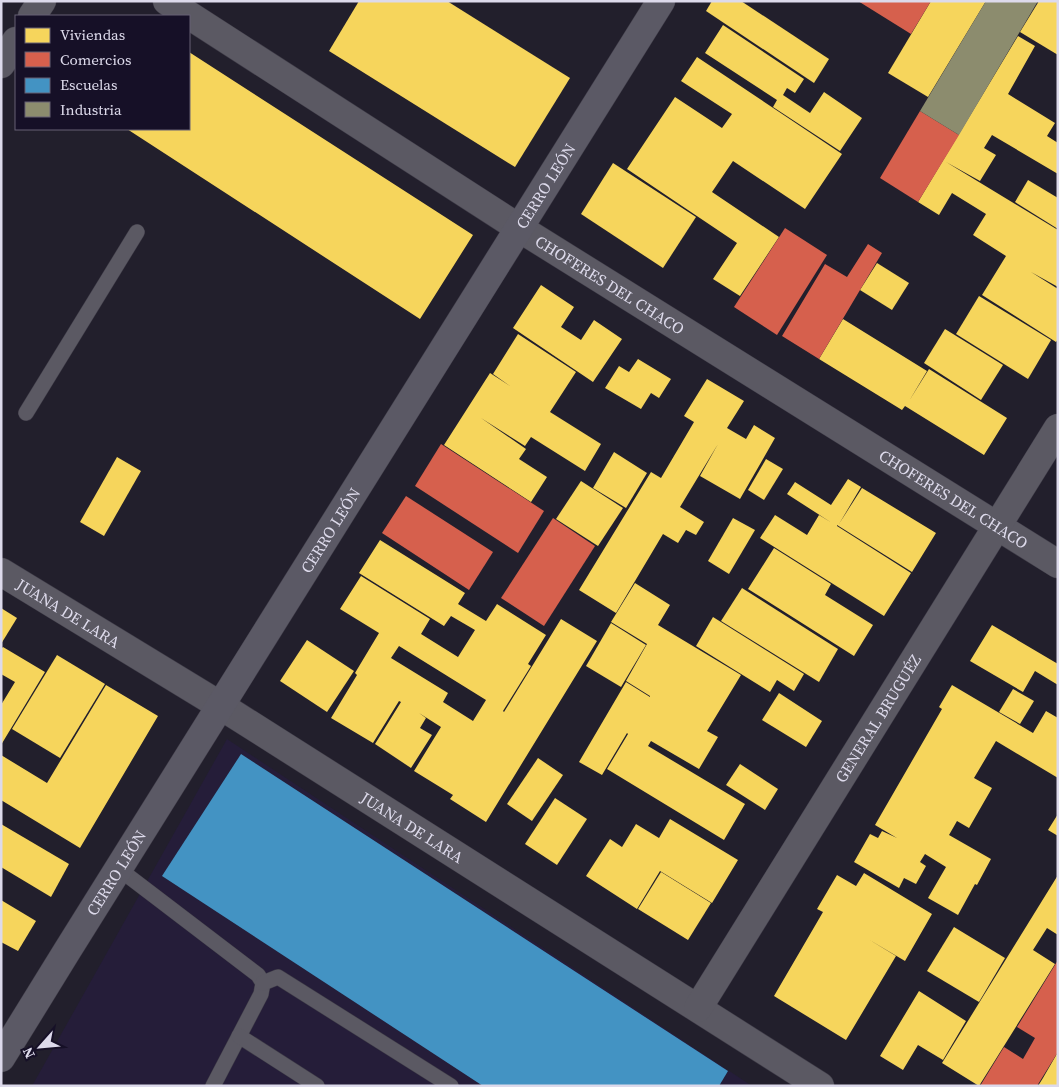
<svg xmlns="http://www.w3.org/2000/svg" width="1059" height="1087" font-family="'Source Serif 4',serif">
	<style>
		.built { fill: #251d39 }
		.homes { fill: #f6d55c; fill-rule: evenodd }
		.shops { fill: #d6604d }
		.schools { fill: #4393c3 }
		.industry { fill: #8c8c6e }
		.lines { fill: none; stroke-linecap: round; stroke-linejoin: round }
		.lane-casing { stroke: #3e3b47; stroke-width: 16 }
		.street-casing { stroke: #3e3b47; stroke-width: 29 }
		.secondary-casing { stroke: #3e3b47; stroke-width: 29 }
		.lane { stroke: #5b5963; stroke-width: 15 }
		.street { stroke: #5b5963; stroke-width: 28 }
		.secondary { stroke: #5b5965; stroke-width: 28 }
		.labels { text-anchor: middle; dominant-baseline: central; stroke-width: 5; stroke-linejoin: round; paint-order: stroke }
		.street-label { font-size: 16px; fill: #dddaeb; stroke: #161027 }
	</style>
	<rect width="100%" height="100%" fill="#221f2c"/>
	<path class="built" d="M227,739L752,1086H32Z"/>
	<g class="homes">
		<path d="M359,1H447L570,78L515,167L329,51Z"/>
		<path d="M712,1H741L829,59L814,83L706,11Z"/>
		<path d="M931,1H986L928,97L888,73Z"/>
		<path d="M1039,1H1058V55L1020,32Z"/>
		<path d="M723,25L804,79L795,93L787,88L783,95L810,113L824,92L862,118L840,151L773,107L777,100L705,53Z"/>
		<path d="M1018,36L1035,46L1008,94L1055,123L1047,136L1058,143V174L992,135L984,148L996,155L980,181L946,162L1058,230V287L1031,272L1058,289V339L1056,342L982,295L1006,256L973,235L986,214L952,193L939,215L918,202Z"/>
		<path d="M189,52L473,235L420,319L127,129H189Z"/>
		<path d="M697,57L842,154L805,209L733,161L712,192L779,237L740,296L713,279L737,243L627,169L675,97L722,128L732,114L681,81Z"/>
		<path d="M613,163L696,217L663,268L581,214Z"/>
		<path d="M1028,180L1058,198V229L1015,202Z"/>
		<path d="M877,263L909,283L892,310L860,290Z"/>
		<path d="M541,285L574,307L561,327L581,340L594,320L622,339L593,382L513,328Z"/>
		<path d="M979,296L1051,340L1028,379L956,334Z"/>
		<path d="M843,319L927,371L909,401L929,369L1007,418L984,455L905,406L902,410L819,359Z"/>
		<path d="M945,329L1003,365L981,400L924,363Z"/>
		<path d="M518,334L576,372L550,412L601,444L585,471L531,437L525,446L481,418L526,449L519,459L547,477L531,502L444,445L490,373L510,386L493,374Z"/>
		<path d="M638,359L671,379L659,398L651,393L641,409L605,388L619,366L629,372Z"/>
		<path d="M707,379L744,401L727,428L746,439L754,425L775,438L740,499L700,476L718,444L680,507L704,522L696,535L686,530L678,543L663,534L616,613L579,590L651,472L661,478L694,422L684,416Z"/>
		<path d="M614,452L647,473L626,508L593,488Z"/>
		<path d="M117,457L141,471L104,536L80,522Z"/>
		<path d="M766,459L783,469L764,500L748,490Z"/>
		<path d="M848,479L861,487L839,524L862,488L936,533L912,572L837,525V526L911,573L884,616L760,538L775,515L807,535L819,515L832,523L787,494L795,482L831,505Z"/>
		<path d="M581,481L623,508L598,546L556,519Z"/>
		<path d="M733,518L755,530L729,574L708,561Z"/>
		<path d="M380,540L465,593L458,604L486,621L497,604L546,635L528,664L531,666L503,711L504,712L561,619L597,641L486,822L450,799L453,795L414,771L441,727L419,713L426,718L420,728L432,735L411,768L375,744L401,702L399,701L373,743L331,718L357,675L355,673L379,633L340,609L361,576L430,619L421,634L458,657L475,630L451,616L444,626L359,573ZM399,646L486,700L473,721L443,702L448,693L391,658Z"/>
		<path d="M774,548L831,584L825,595L873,625L854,656L748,589Z"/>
		<path d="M635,583L670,605L658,625L741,675L707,731L718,737L699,769L651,741L648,746L745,804L724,840L607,769L628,734L627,733L602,775L579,762L626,682L650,697V696L626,681L647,644L611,622Z"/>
		<path d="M742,588L838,649L819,682L721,621Z"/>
		<path d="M1,608L17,618L1,644Z"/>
		<path d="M713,617L804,674L794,691L777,680L770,692L696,646Z"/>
		<path d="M611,623L646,645L621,687L586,666Z"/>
		<path d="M992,625L1058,664V685L1035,671L1023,692L970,661Z"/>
		<path d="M307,640L354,671L327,712L280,681Z"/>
		<path d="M3,647L45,672L1,745V705L15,682L1,674V649Z"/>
		<path d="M57,655L105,684L60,758L12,729Z"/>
		<path d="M106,685L158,716L80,848L1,800V755L47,783Z"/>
		<path d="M952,685L1033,733L1046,711L1058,718V778L996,741L974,778L992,788L969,828L957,821L949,835L991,859L977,885L975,884L958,915L928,898L946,867L925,854L920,862L926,866L916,884L904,878L899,888L854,862L870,834L878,838L882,831L897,838L875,825L942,709L939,707Z"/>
		<path d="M1013,689L1034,701L1020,724L999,712Z"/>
		<path d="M779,693L822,721L806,747L762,720Z"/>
		<path d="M538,758L563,775L532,821L507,804Z"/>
		<path d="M740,764L778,789L765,810L726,785Z"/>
		<path d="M555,798L587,819L557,865L525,844Z"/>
		<path d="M1058,814V836L1048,830Z"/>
		<path d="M670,819L738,860L712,903L660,871L637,909L586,876L610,839L622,847L636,824L659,838Z"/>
		<path d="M1,824L69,864L51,897L1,867Z"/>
		<path d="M661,872L711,903L688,940L638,909Z"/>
		<path d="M864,873L932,914L905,961L868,939L896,956L846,1040L774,996L823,912L817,909L837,875L856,886Z"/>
		<path d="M1058,875V935L1047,928L1033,950L1055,964L979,1086L942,1063Z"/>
		<path d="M1,900L36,921L18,951L1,942Z"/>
		<path d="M954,927L1005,958L979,1002L927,971Z"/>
		<path d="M919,991L966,1021L943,1060L918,1045L903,1070L880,1056Z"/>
		<path d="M1058,1052V1086H1038L1043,1078Z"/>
	</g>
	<g class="shops">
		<path d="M858,1H931L911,34Z"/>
		<path d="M920,111L959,135L918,202L880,178Z"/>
		<path d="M785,228L827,255L777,335L734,307Z"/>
		<path d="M868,244L882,253L819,359L782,336L825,264L847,277Z"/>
		<path d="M441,444L544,511L518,553L415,486Z"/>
		<path d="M406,496L493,552L469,590L382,533Z"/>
		<path d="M553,518L595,546L544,626L501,598Z"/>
		<path d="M1058,960V1052L1037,1086H980L1004,1047L1023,1059L1035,1038L1017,1027Z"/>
	</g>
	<path class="schools" d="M241,754L728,1071L719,1086H483L162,876Z"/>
	<path class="industry" d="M986,1H1038L959,135L920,111Z"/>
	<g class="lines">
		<defs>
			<g id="lane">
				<path d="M26,413L137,232"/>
				<path d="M119,869L258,975L263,983L261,994L213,1086"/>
				<path d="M263,983L278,977L451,1086"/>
				<path d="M239,1036L317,1086"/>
			</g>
			<g id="street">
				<path id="s1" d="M167,1L519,228L1058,564"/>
				<path d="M32,16L42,1"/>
				<path d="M1,64L16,41"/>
				<path id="s2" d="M1,572L221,706L820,1086"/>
				<path id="s3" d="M698,1008L1058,428"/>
			</g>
			<g id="secondary">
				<path id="s4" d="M1,1058L67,951L661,1"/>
			</g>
		</defs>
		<use href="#lane" class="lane-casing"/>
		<use href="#street" class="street-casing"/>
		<use href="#secondary" class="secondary-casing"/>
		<use href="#lane" class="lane"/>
		<use href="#street" class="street"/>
		<use href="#secondary" class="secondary"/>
	</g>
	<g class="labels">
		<g class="street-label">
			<text stroke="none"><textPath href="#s4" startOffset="1028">CERRO LEÓN</textPath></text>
			<text stroke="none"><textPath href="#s1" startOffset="526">CHOFERES DEL CHACO</textPath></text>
			<text stroke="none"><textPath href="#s1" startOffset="931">CHOFERES DEL CHACO</textPath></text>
			<text stroke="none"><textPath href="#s4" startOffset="622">CERRO LEÓN</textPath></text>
			<text stroke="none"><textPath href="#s2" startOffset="79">JUANA DE LARA</textPath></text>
			<text stroke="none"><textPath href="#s3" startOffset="341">GENERAL BRUGUÉZ</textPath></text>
			<text stroke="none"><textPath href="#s2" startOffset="484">JUANA DE LARA</textPath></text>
			<text stroke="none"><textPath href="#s4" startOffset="218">CERRO LEÓN</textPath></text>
		</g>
	</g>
	<rect width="1059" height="1087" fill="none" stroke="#dddaeb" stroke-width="5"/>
	<rect x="15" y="15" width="175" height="115" fill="#161027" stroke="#666175"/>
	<rect x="25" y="28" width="25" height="15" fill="#f6d55c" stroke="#666175"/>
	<text x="60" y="40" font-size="15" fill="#dddaeb">Viviendas</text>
	<rect x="25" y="52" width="25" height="15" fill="#d6604d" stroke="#666175"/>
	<text x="60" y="65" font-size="15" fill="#dddaeb">Comercios</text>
	<rect x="25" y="78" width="25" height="15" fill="#4393c3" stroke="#666175"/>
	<text x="60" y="90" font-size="15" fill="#dddaeb">Escuelas</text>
	<rect x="25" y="102" width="25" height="15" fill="#8c8c6e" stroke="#666175"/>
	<text x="60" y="115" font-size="15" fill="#dddaeb">Industria</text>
	<g transform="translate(40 1047) rotate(243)" stroke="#161027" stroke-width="4" paint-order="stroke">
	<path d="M0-4L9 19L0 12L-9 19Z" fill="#dddaeb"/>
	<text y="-8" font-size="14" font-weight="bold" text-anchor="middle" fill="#dddaeb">N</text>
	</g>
</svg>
